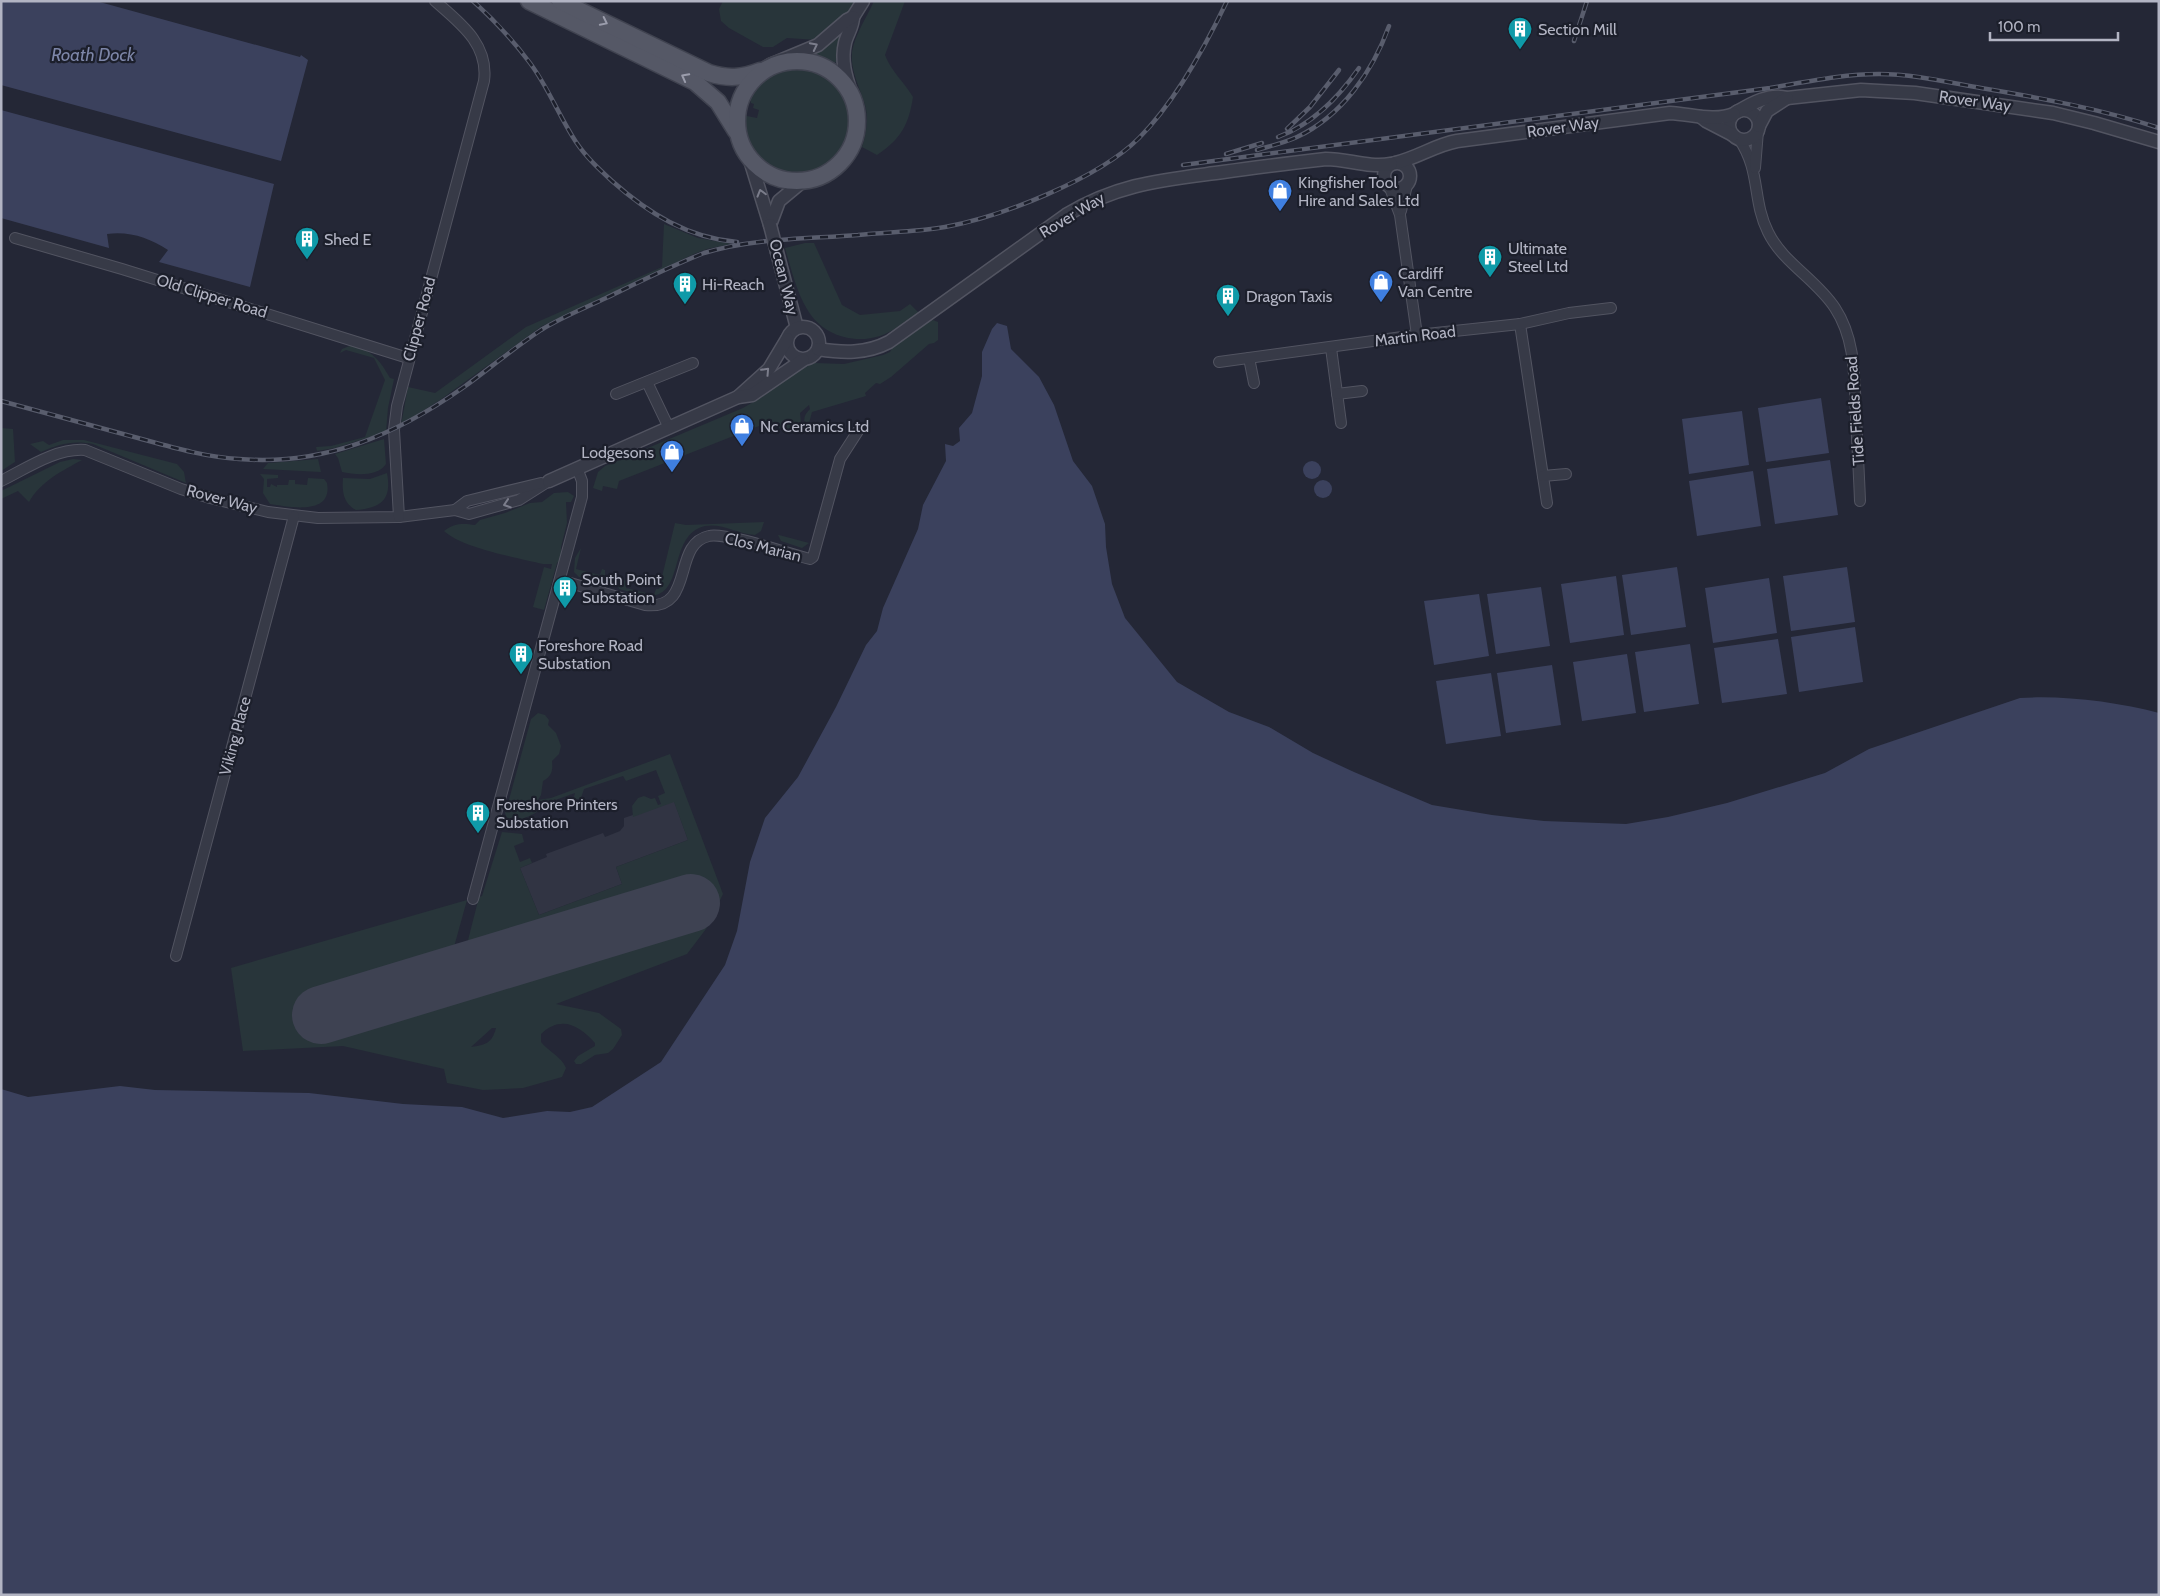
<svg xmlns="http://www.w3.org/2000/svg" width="2160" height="1596" font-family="Cabin,sans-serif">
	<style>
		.airport { fill: #313443 }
		.green { fill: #28353a; fill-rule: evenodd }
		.water { fill: #3b415d }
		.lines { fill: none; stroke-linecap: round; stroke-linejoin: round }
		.runway { stroke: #3e4252; stroke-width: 58 }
		.minor-casing { stroke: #525461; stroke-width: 12 }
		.tertiary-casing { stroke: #525461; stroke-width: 15 }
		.primary-casing { stroke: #404350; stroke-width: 19 }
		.minor { stroke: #373a47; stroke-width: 10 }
		.tertiary { stroke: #373a47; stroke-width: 12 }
		.primary { stroke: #555866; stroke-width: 16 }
		.rail-casing { stroke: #595d6d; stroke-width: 4.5 }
		.rail { stroke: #1c1f2b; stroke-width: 2.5; stroke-dasharray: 8; stroke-linecap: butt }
		.tertiary-bridge-casing { stroke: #525461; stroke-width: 15; stroke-linecap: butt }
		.tertiary-bridge { stroke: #373a47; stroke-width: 12 }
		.oneway { stroke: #9b9dac }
		.oneway2 { stroke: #7b7d8b }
		.labels { text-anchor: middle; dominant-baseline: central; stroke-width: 4.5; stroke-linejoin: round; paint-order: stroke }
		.poi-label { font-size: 16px; fill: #b2b4c3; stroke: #1c1f2b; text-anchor: start }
		.street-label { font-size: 16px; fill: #b2b4c3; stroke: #1c1f2b }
		.water-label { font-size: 18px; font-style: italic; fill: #7d86a8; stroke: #1c1f2b }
	</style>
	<rect width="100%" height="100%" fill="#242736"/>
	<path class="airport" d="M674,801L688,840L616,867L622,884L539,915L520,868L547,857L546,854L603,833L605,837L620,831L624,826V818Z"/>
	<g class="green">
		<path d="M723,1H855L847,14L817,40L787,38L773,47H763L729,28L721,21L719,9Z"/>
		<path d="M874,1H905L885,55C891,71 904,82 913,97C909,124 901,139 877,155L862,147C866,134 869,119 865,105C860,88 850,70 852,52C855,34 867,17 874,1Z"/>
		<path d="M844,28L837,48L836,62L832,64L826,59L811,54Z"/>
		<path d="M797,65C884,80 854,196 774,170V167L772,166L770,168C751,155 743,138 742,115L757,118L759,110L753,108L754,104L751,103L749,95L762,77L765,79L766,78L765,75L781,68Z"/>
		<path d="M664,224L698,238L732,244L707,249L694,254L542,326L440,400L401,425L408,387L435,393L526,327L662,267Z"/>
		<path d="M805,243H814L842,305L860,315L900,311L910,304L919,313C906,321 894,331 880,336C852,345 821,334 807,309C796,291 791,268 785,248Z"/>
		<path d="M933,320L938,322V340L934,343L929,344L891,377L880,384L876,383L865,393L866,396L812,412L808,427L805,425C803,418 805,414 810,409L809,405L800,413L801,423L797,428L790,431L764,424L619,481L617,489L603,486L602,491L593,488L598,472L605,466L743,408L765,395L771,388L782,383L801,367L815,363L844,364L883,355L890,352L895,343L924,324Z"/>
		<path d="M352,345C372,351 380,360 390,378L394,379L388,408L386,432L335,448L317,451L316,447L331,446L365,437L385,380L374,358L346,350L340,353L342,349Z"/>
		<path d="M1,428L13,429L15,462L1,471Z"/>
		<path d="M384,439L386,464C377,477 356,475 342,472L338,458L335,454Z"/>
		<path d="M63,440H84L177,464L184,472L186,483L93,444C73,440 59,444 41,452L30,444L43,441L49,445Z"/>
		<path d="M73,459L82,460C62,471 41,481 29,502L18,491L1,499V491L60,462Z"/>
		<path d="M318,459L321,472L263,469L268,463Z"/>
		<path d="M387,473C392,499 382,508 356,510C343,503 342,491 343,478L370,479Z"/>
		<path d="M260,474L278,475V478L267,479V487H270L271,484L277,487V485H288L289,480H295V484L307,485L308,478L324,479L327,483C333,516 289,507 270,504L263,493L264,479Z"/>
		<path d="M568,492L574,496L571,502H566L567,523L561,547V560L557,563L544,610L533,607L544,567L551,569L552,564H543C518,558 462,548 444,531C454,523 463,523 475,525L480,520L505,513L530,503L542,502L554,493Z"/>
		<path d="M764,522L761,531L755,535C738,534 722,523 705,526C667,535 686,596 649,596C639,596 629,591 619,589L617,582L619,579L628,581L626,588L654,595L656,589H659L675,523L686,525Z"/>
		<path d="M778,535H779L809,543L802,548L781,541Z"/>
		<path d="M581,548L576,569L600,575L602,569L605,570V576L598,583L579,577L574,572L575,558Z"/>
		<path d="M538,713L545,715L549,720L548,725L556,733L561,746L559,754L552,761C553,770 552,776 543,781L541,795L538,800L551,798L670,754L723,894L706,929L687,954L556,1004L599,1013L621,1029L622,1035L613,1049L608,1053L595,1055L581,1064H576L574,1061L578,1056L595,1046V1043C579,1025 561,1015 541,1034V1042C549,1052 561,1056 566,1068L562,1077L523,1088L483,1090L447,1083L444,1069L343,1046L243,1051L231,968L467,900L454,947L467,944L479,897L482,896L502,832L522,834L524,842L514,846L520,862L530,858L532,863L520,868L539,915L622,884L616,867L688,840L674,802L633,817L632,806L638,798L644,796L651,799L655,798L658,805L661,804L658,796L665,793L656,770L626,781L623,776L584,789L581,798L573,801L575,793L544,804C540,814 517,823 507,819L505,813L507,807L531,719ZM492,1028H496C492,1043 486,1045 471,1047Z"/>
	</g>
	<g class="water">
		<path d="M1,1H96L300,57L301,55L308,60L281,161L1,85Z"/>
		<path d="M1,110L274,184L250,287L159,262L168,250C149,238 130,231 107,234L109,248L1,218Z"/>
		<path d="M997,323L1007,326L1011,349L1039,377L1054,405L1073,461L1092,486L1105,524L1106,547L1112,584L1125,618L1177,682L1229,712L1269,727L1313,753L1354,772L1432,805L1492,815L1544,821L1626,824L1668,817L1727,803L1825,773L1869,749L2020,698C2063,695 2117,702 2159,713V1595H1V1089L28,1097L120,1086L155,1090L309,1093L403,1104L462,1107L503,1118L547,1111L570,1112L592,1107L661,1062L725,965L737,931L750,862L765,818L798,777L836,707L866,645L877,631L883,608L918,529L923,505L946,461L945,444L953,446L960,441L959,428L972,413L982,376V352L992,329Z"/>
		<path d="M1821,398L1829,453L1766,462L1758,408Z"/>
		<path d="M1742,411L1749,465L1689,474L1682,419Z"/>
		<path d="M1830,460L1838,515L1775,524L1767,469Z"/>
		<circle cx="1312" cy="470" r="9"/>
		<path d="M1753,471L1761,526L1697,536L1689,481Z"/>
		<circle cx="1323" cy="489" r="9"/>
		<path d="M1677,567L1686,627L1631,635L1622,575Z"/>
		<path d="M1847,567L1855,622L1791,631L1783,576Z"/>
		<path d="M1616,576L1624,635L1570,643L1561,584Z"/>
		<path d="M1769,578L1777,633L1713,643L1705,588Z"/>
		<path d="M1541,587L1550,646L1496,654L1487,594Z"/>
		<path d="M1479,594L1489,656L1434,665L1424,601Z"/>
		<path d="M1855,627L1863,682L1799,692L1791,637Z"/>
		<path d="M1778,639L1787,694L1722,703L1714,648Z"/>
		<path d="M1690,644L1699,704L1644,712L1635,652Z"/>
		<path d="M1627,654L1636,713L1582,721L1573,662Z"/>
		<path d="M1552,665L1561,725L1506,733L1497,673Z"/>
		<path d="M1491,673L1501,736L1446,744L1436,681Z"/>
	</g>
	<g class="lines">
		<path class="runway" d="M321,1015L691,903"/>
		<defs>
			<g id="minor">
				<path d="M1739,139C1761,171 1752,200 1768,232C1783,263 1816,279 1835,308C1856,340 1854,378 1856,414C1857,443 1859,472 1860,501"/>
				<path d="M1755,168L1758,131"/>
				<path d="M1390,188L1400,215L1417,335"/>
				<path d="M1401,211L1407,185"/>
				<path d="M15,238L122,269L408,358"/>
				<path d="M1520,324L1547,503"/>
				<path d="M1331,348L1341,423"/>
				<path d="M1249,358L1254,383"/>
				<path d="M1219,362L1417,335L1520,324L1569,313L1611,308"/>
				<path d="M647,382L669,428"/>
				<path d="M616,394L693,363"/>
				<path d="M1337,394L1362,391"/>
				<path d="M1543,476L1566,474"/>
				<path d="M1,481C27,468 56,448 85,450L181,489L210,498L268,512L318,518L399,517L455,510L469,514L519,500L549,481"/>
				<path d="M455,510L467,501L541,483"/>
				<path d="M399,517L394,430L397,406L484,81C489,44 460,23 435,1"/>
				<path d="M560,580L645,605C696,611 671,544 709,536C726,532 789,554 810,559L813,557L840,459L858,431"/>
				<path d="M473,899L582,497V481L577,468"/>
				<path d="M176,956L294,516"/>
			</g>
			<g id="tertiary">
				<path d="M853,17C853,27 847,34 845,43C840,64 848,82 854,102"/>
				<path d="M853,17L863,1"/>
				<path d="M770,65L818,45L847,20L853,17"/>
				<circle cx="1744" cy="125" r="15"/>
				<path d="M1737,112C1752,103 1770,93 1787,98L1861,90L1915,93L2053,113L2094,123L2159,142"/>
				<path d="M1701,117L1706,121L1733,135"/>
				<path d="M1759,126L1767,111L1787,98"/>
				<path d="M750,160L770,225"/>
				<circle cx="1397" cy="176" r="13"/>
				<path d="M1395,163C1417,158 1435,145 1457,141L1670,113C1691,114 1714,122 1734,114"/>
				<path d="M770,225L779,201L803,181"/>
				<path d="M777,252L797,328"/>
				<circle cx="803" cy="343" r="16"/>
				<path d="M818,349C843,353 866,354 889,342L1066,215C1119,183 1164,180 1223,172C1258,167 1292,163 1326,159C1348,159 1368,168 1391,164"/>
				<path d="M738,397L769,369L787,339"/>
				<path d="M549,481L738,397L752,395L803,360"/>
			</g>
			<g id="primary">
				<path d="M529,1L695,82L718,102L736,131"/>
				<path d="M560,1L709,73C728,79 742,78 760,71"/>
				<circle cx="797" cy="121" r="60"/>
			</g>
		</defs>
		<use href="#minor" class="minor-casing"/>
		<use href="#tertiary" class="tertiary-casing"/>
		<use href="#primary" class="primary-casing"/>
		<use href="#minor" class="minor"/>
		<use href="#tertiary" class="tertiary"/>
		<use href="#primary" class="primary"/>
		<defs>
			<g id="rail">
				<path d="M473,1C494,20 513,40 530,63C548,87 559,116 576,142C586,157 599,169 612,181C648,213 688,238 737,242"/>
				<path d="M1574,41L1587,1"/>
				<path d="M1287,129L1310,107L1339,70"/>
				<path d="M1278,137C1313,124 1338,98 1359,68"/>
				<path d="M1257,150C1270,146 1284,143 1297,137C1342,116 1373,71 1389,26"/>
				<path d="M1226,154L1262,143"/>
				<path d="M1183,165L1770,88C1806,82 1842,74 1879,74C1913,74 1947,82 1981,88C2041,98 2101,109 2159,128"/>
				<path d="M1,401C47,413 92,426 138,438C171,447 205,457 239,459C324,466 396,435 464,387C490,368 514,348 541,330C562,317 585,308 606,298C639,282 671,266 704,253C753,238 807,239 858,235C886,232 916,232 945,227C1001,217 1098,179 1139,138C1175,102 1205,47 1227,1"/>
			</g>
		</defs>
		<use href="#rail" class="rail-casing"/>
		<use href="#rail" class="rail"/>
		<defs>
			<path id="tertiary-bridge" d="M770,225L777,252"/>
		</defs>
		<use href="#tertiary-bridge" class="tertiary-bridge-casing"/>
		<use href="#tertiary-bridge" class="tertiary-bridge"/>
	</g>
	<defs><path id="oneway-chevron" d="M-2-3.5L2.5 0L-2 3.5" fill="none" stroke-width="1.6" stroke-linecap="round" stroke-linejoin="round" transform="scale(1.25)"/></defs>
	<g class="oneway">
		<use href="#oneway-chevron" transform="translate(604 22) rotate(26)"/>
		<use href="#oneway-chevron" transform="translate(685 77) rotate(-152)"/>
	</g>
	<g class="oneway2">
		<use href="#oneway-chevron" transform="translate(814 46) rotate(-27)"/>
		<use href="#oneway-chevron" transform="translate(761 193) rotate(-106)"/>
		<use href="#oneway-chevron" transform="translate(766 371) rotate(-47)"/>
		<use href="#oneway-chevron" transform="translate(507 504) rotate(162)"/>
	</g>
	<defs>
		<symbol id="building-pin" viewBox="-11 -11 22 30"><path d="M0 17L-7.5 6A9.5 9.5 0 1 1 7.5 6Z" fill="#0f9aa8" stroke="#1c1f2b"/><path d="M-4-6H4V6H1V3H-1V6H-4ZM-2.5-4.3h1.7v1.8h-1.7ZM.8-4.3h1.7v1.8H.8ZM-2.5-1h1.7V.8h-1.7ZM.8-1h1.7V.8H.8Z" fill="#fff"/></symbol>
		<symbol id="shop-pin" viewBox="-11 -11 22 30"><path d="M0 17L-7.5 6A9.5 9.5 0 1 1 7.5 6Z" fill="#3f7fe0" stroke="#1c1f2b"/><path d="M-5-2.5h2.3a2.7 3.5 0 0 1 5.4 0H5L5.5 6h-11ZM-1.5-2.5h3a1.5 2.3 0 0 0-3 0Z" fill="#fff"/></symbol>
	</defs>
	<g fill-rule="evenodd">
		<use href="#building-pin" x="1506" y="15" width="28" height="38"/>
		<use href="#shop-pin" x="1266" y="177" width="28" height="38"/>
		<use href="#building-pin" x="293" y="225" width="28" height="38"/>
		<use href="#building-pin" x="1476" y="243" width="28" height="38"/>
		<use href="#shop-pin" x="1367" y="268" width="28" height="38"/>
		<use href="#building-pin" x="671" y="270" width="28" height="38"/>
		<use href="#building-pin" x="1214" y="282" width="28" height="38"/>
		<use href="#shop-pin" x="728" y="412" width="28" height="38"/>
		<use href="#shop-pin" x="658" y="438" width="28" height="38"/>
		<use href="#building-pin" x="551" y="574" width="28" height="38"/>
		<use href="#building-pin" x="507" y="640" width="28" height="38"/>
		<use href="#building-pin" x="464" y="799" width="28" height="38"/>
	</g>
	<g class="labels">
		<g class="poi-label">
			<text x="1538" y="29">Section Mill</text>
			<text x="1298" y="182">Kingfisher Tool<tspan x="1298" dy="18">Hire and Sales Ltd</tspan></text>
			<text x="324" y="239">Shed E</text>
			<text x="1508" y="248">Ultimate<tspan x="1508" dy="18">Steel Ltd</tspan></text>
			<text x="1398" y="273">Cardiff<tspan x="1398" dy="18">Van Centre</tspan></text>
			<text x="702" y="284">Hi-Reach</text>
			<text x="1246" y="296">Dragon Taxis</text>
			<text x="760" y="426">Nc Ceramics Ltd</text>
			<text x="654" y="452" text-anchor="end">Lodgesons</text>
			<text x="582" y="579">South Point<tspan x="582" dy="18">Substation</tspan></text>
			<text x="538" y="645">Foreshore Road<tspan x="538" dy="18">Substation</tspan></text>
			<text x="496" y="804">Foreshore Printers<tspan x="496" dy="18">Substation</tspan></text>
		</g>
		<g class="street-label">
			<text transform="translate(1975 101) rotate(8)">Rover Way</text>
			<text transform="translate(1563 127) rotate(-8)">Rover Way</text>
			<text transform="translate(1072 215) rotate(-31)">Rover Way</text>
			<text transform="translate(784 277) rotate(76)">Ocean Way</text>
			<text transform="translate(212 296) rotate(17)">Old Clipper Road</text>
			<text transform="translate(419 319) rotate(-75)">Clipper Road</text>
			<text transform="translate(1415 336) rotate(-7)">Martin Road</text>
			<text transform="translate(1855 411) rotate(-94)">Tide Fields Road</text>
			<text transform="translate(222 499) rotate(15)">Rover Way</text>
			<text transform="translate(763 547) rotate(14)">Clos Marian</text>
			<text transform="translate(235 736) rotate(-75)">Viking Place</text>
		</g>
		<g class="water-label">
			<text x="93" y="55">Roath Dock</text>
		</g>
	</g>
	<rect width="2160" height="1596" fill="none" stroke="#b2b4c3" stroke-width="5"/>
	<path d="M1990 32v8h128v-8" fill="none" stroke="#b2b4c3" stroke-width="2.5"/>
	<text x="1998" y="32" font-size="15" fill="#b2b4c3" stroke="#1c1f2b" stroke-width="4" paint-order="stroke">100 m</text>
</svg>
